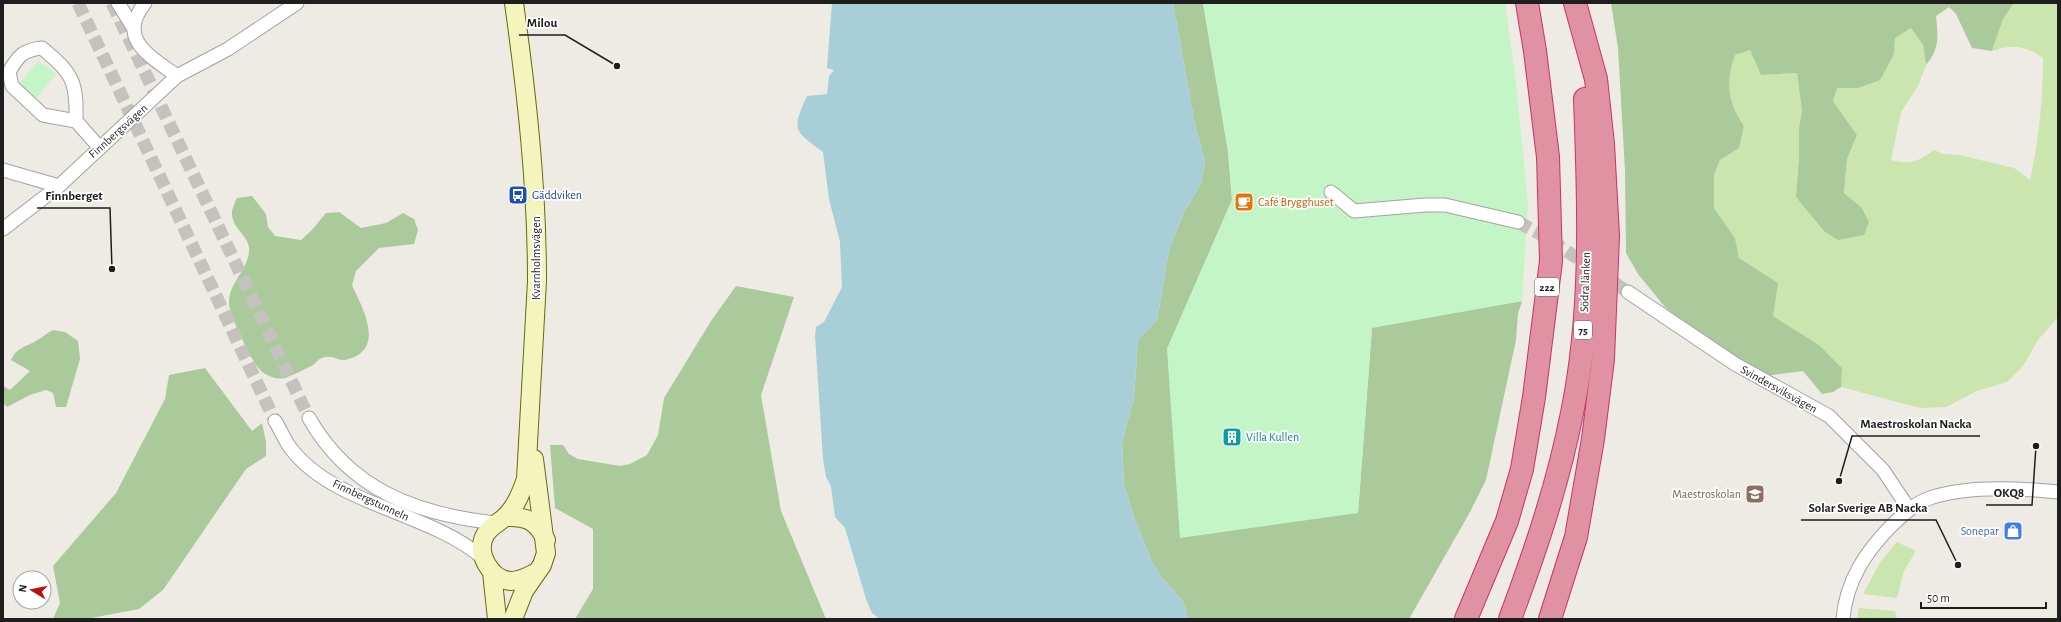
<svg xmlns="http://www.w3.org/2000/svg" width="2061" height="622" font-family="'Alegreya Sans',sans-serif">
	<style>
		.grass { fill: #cae5ae }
		.forest { fill: #abca9c }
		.park { fill: #c4f5c7 }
		.water { fill: #a8ced8 }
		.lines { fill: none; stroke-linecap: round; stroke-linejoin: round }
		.street-tunnel { stroke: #c4c2bc; stroke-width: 13; stroke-dasharray: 13 6; stroke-linecap: butt }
		.street-casing { stroke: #a2a2a2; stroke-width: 15 }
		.secondary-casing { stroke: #646c0d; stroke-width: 20 }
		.highway-casing { stroke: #cc3169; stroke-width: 24 }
		.street { stroke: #fff; stroke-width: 13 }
		.secondary { stroke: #f3f5bc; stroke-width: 18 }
		.highway { stroke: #e092a2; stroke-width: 22 }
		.labels { text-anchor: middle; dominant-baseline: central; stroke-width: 3.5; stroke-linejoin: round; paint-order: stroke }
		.shield { fill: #fff; stroke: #626262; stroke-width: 1 }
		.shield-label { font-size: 11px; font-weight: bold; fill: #1e1e1e }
		.street-label { font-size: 12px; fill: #1e1e1e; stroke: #fff }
		.transit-label { font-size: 12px; fill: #164399; stroke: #fff; text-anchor: start }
		.food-label { font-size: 12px; fill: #c56008; stroke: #fff; text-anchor: start }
		.culture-label { font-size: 12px; fill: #0d838f; stroke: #fff; text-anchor: start }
		.education-label { font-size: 12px; fill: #785e54; stroke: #fff; text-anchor: end }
		.shop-label { font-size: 12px; fill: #366cbe; stroke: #fff; text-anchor: end }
		.leader { fill: none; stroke: #1e1e1e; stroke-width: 1.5 }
		.callout-dot { fill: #1e1e1e; stroke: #fff; stroke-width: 1.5 }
		.callout-label { font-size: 13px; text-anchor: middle; font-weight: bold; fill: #1e1e1e; stroke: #fff; stroke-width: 3.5; stroke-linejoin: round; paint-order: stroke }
	</style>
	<rect width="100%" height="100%" fill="#eeebe4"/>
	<g class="grass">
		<path d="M2014,3H2058V317L2038,340L2023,366L2007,382L1977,391L1946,407L1920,408L1841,387L1842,368L1819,345L1773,316L1755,269L1739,258L1735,238L1714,208V175L1720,160L1739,148L1744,126C1728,102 1725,82 1735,55L1750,50L1761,75L1797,73L1802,111L1799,128V156L1796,197L1809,210L1861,207L1844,193L1847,159L1857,135L1833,101L1837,88H1858L1894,55L1895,38L1911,28L1923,45L1926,65L1918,86L1901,112L1891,160C1911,165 1917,162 1934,150L1943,154L1959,155L2014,168L2030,180C2039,140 2043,99 2043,58C2024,45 2014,44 1992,51L2003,19Z"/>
		<path d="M1897,542L1916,551L1904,571L1897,598L1863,594L1881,561Z"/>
		<path d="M1859,608L1895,611L1897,619H1857Z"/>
	</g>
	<g class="forest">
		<path d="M1173,3H1203L1228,151L1232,200L1167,349L1358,513L1372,327L1522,301L1518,314L1516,340L1486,480L1470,512L1409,619H1188L1183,601L1163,579L1151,560L1134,517L1124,484L1122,442L1134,398L1138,340L1157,320L1169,250L1184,212L1201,184L1205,161L1195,125Z"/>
		<path d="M1611,3H2014L2003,19L1992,51L1972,48L1956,14L1949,7L1936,16C1938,37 1940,48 1926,65L1923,45L1911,28L1895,38L1894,54L1880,80L1858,88H1837L1833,101L1857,135L1847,159L1844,193L1861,207L1869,222L1864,235L1838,240L1824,231L1796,197L1799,156V128L1802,111L1797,73L1761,75L1750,50L1735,55C1725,82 1728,102 1744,126L1739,148L1720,160L1714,175V208L1735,238L1739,258L1778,283L1773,316L1819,345L1842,368L1841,387L1833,392L1822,394L1803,371L1763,376L1711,343L1665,307L1638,274L1626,253L1625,171L1618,48Z"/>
		<path d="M252,196L266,214L268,227L275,236L301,240L311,231L326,213L339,212L361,228L386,223L403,213L414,219L418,230L414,244L379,248L356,271L352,285C363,309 387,351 345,360C337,361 333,354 322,358C318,359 316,363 313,365C306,369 293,375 285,378C277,380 266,376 260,370C252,363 228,312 229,302C229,283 247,271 249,252C251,237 234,231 232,215C231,210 235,203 237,198Z"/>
		<path d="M736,286L794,297L761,395L781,511L826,619H575L593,589V529L555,508L550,445H563L569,454L578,459L620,466L630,464L647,455L658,435L664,398L711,321Z"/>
		<path d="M53,330L65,332L78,341L80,359L66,407H56L53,393L46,390L30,395L7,407L3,403V386L10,390L30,371L11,360C16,350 21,348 30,344C38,341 45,334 53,330Z"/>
		<path d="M205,368L252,431L262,423L266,442V456L246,469L163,590L139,609L86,619H53L60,603L53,566L116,493L165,399L169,375Z"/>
	</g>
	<g class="park">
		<path d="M1203,3H1505L1516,82L1528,204L1522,301L1372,328L1358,513L1180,538L1167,349L1232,200L1228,151Z"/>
		<path d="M38,61L57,74L34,100L19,84Z"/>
	</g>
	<path class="water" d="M832,3H1173L1195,125L1205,161L1201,184L1184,212L1169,250L1157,320L1138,340L1134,398L1122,442L1124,484L1134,517L1151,560L1163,579L1183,601L1188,619H880L872,613L866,599L845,528L835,517L831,486L826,477L823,459L815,336L816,327L824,322L842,287L840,242L829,199L823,152C794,130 791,131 807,96L827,94L829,76L834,70L827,68Z"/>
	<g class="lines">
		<g class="street-tunnel">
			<path d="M78,3L275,421"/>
			<path d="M112,3L309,418"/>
			<path d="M1518,222L1544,236L1628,292"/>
		</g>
		<defs>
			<g id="street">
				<path d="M118,3L133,27"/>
				<path d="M145,3C116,39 150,56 177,76"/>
				<path d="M76,121C77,81 73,74 42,48C23,50 18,56 9,72L12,86L43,115L76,121L99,147"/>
				<path d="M3,170L59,186"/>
				<path d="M1331,192L1354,211L1425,205H1445L1518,222"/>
				<path d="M3,229L59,186L177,76L228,49L297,3"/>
				<path d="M1628,292L1735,364L1829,416L1883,470L1909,509"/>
				<path d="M309,418C350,490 416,514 495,523"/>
				<path d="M275,421C281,430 285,442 292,450C335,505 429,512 483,558"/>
				<path d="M1843,619C1846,581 1866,551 1893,524C1904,514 1915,503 1930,498C1968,485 2019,488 2058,492"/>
			</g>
			<g id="secondary">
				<path d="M514,3C527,96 537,187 537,281L526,479C521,493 516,506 506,516C499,523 490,526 485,535C475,553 491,580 511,581C520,581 527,577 535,573"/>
				<path d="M505,517C526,516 536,520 546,540"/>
				<path d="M492,572L497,619"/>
				<path d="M513,619L524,591L542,565L546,553L534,459"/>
			</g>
			<g id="highway">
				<path d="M1466,619L1507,521L1522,469L1534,397L1551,261L1548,157L1535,51L1527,3"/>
				<path d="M1510,619C1535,552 1558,484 1572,413C1593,312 1589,202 1585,99"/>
				<path d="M1550,619L1576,537L1593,439L1603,359L1608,236L1603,144L1596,79L1575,3"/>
			</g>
		</defs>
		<use href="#street" class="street-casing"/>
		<use href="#secondary" class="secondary-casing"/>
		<use href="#highway" class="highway-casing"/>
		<use href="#street" class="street"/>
		<use href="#secondary" class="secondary"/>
		<use href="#highway" class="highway"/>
	</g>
	<defs>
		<symbol id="bus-square" viewBox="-11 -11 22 22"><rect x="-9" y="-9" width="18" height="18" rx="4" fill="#1a4fb4" stroke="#fff"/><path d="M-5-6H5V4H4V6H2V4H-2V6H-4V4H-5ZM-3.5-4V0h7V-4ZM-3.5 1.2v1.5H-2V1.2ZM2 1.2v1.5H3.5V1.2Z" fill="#fff"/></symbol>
		<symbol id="cafe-square" viewBox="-11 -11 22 22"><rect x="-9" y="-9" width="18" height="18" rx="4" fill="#e8710a" stroke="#fff"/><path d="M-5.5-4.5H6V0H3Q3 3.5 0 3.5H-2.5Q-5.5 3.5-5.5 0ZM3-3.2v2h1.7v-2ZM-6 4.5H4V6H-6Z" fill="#fff"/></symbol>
		<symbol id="building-square" viewBox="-11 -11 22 22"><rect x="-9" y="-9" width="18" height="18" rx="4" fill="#0f9aa8" stroke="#fff"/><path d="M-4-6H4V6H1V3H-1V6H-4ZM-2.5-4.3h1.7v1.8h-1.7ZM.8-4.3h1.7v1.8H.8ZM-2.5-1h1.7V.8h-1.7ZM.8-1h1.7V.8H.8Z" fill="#fff"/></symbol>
		<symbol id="school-square" viewBox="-11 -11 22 22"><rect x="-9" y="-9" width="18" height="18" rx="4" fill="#8d6e63" stroke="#fff"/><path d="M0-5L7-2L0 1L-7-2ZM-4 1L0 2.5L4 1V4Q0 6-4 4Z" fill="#fff"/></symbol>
		<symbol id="shop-square" viewBox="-11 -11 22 22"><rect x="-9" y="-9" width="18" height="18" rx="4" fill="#3f7fe0" stroke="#fff"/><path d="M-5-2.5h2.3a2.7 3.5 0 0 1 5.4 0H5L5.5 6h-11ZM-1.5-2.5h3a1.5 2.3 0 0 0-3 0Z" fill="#fff"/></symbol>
	</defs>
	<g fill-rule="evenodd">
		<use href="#bus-square" x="507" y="184" width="22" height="22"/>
		<use href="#cafe-square" x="1233" y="191" width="22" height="22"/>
		<use href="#building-square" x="1221" y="426" width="22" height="22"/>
		<use href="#school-square" x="1744" y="483" width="22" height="22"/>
		<use href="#shop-square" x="2002" y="520" width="22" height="22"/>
	</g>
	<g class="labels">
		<g class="shield">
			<rect x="1535" y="278" width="24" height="18" rx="3"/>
			<rect x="1574" y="321" width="18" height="18" rx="3"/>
		</g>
		<g class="shield-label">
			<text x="1547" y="287">222</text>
			<text x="1583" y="330">75</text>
		</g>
		<g class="street-label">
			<text transform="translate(118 131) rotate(-42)">Finnbergsvägen</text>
			<text transform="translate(536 258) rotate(-90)">Kvarnholmsvägen</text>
			<text transform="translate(1585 282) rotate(-88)">Södra länken</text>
			<text transform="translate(1779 389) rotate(29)">Svindersviksvägen</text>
			<text transform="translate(371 500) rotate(25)">Finnbergstunneln</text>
		</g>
		<g class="transit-label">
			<text x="532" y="195">Gäddviken</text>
		</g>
		<g class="food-label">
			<text x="1258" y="202">Café Brygghuset</text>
		</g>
		<g class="culture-label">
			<text x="1246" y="437">Villa Kullen</text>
		</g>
		<g class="education-label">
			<text x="1741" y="494">Maestroskolan</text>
		</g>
		<g class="shop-label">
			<text x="1999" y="531">Sonepar</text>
		</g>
	</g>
	<path class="leader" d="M617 66L565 35H519M112 269L110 208H37M1839 481L1852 436H1980M2036 446L2032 505H1986M1958 565L1936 520H1801"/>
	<g class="callout-dot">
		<circle cx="617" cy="66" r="4"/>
		<circle cx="112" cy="269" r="4"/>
		<circle cx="1839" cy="481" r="4"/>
		<circle cx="2036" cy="446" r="4"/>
		<circle cx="1958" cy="565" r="4"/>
	</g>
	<g class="callout-label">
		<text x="542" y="27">Milou</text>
		<text x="74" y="200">Finnberget</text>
		<text x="1916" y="428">Maestroskolan Nacka</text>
		<text x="2009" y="497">OKQ8</text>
		<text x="1868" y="512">Solar Sverige AB Nacka</text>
	</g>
	<rect width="2061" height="622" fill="none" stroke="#1e1e1e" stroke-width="8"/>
	<g transform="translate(32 590) rotate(280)"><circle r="19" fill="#ffffff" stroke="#a5a5a5"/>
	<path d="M0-3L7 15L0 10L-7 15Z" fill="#bc0f12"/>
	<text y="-6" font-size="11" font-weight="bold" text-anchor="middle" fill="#1e1e1e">N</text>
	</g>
	<path d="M1921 602v6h125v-6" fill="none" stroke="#1e1e1e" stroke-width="2"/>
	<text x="1927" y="602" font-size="12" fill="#1e1e1e" stroke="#ffffff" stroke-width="3" paint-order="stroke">50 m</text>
</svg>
